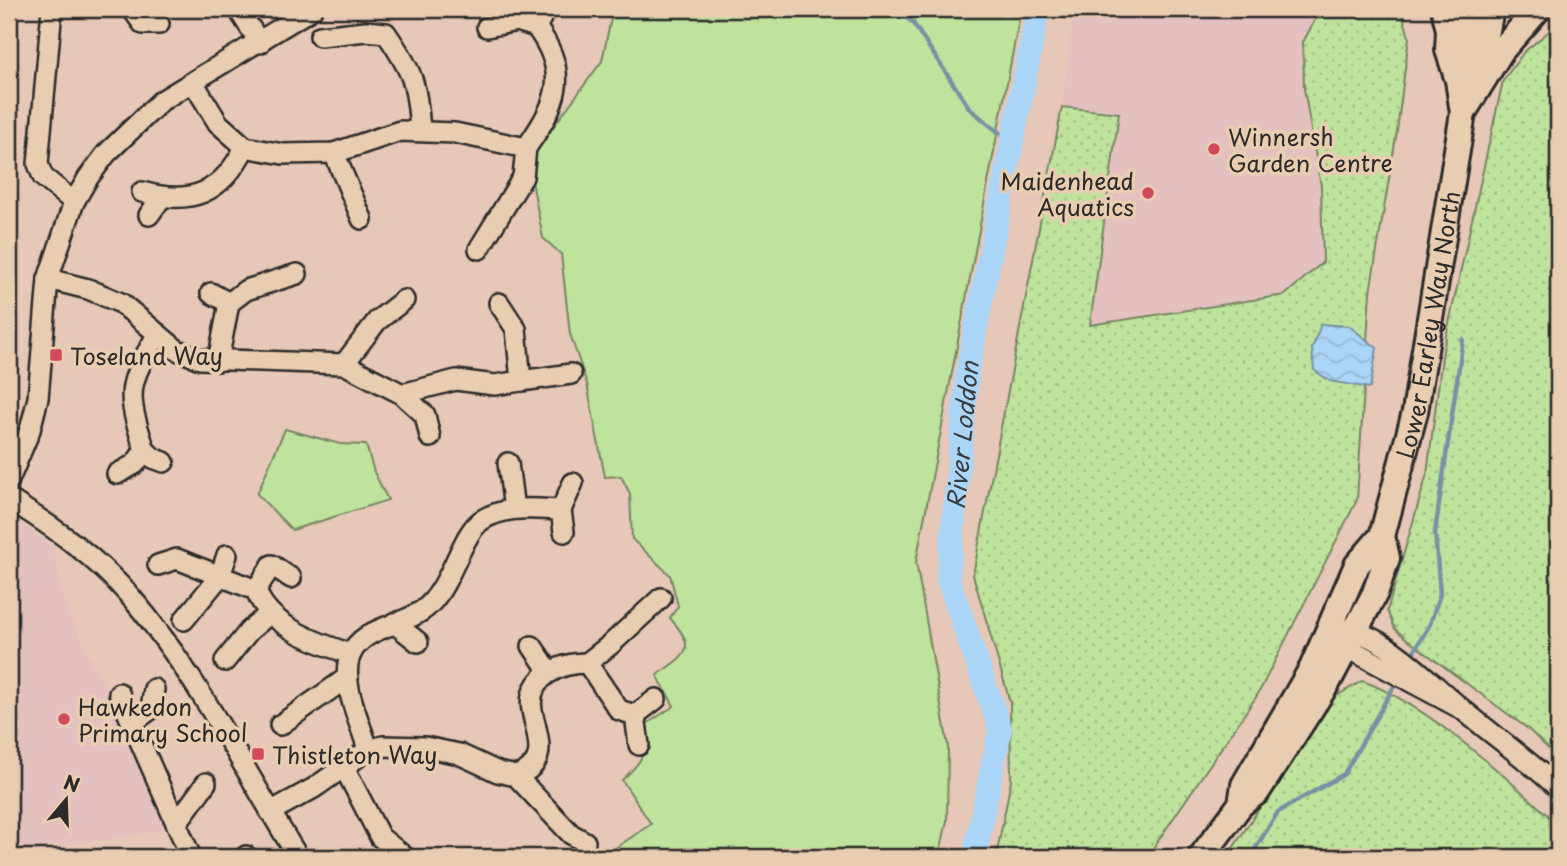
<svg xmlns="http://www.w3.org/2000/svg" width="1567" height="866" font-family="'Playpen Sans',sans-serif">
	<style>
		.built { fill: #e4c0c0 }
		.grass { fill: url(#grass-dots); stroke: #758664; stroke-width: 2 }
		.green { fill: #bfe29c; stroke: #758664; stroke-width: 2 }
		.water { fill: url(#water-waves); stroke: #7891a5; stroke-width: 2 }
		.lines { fill: none; stroke-linecap: round; stroke-linejoin: round }
		.stream { stroke: #7891a5; stroke-width: 4.5 }
		.river { stroke: #abd5f6; stroke-width: 24 }
		.minor-casing { stroke: #2b2b2b; stroke-width: 24 }
		.major-casing { stroke: #2b2b2b; stroke-width: 30 }
		.minor { stroke: #e9cdb0; stroke-width: 19 }
		.major { stroke: #e9cdb0; stroke-width: 24 }
		.poi-dot { fill: #d1495b; stroke: #e9cdb0; stroke-width: 2.5 }
		.labels { text-anchor: middle; dominant-baseline: central; stroke-width: 7; stroke-linejoin: round; paint-order: stroke }
		.poi-label { font-size: 23px; fill: #2b2b2b; stroke: #e9cdb0; text-anchor: start }
		.street-label { font-size: 23px; fill: #2b2b2b; stroke: #e9cdb0 }
		.water-label { font-size: 24px; font-style: italic; fill: #383c3f; stroke: #e9cdb0 }
	</style>
	<defs>
		<pattern id="grass-dots" width="8" height="8" patternUnits="userSpaceOnUse" patternTransform="scale(1.75)"><rect width="8" height="8" fill="#bfe29c"/><path d="M2 2h.1M6 6h.1" fill="none" stroke="#a4c287" stroke-width="1.8" stroke-linecap="round"/></pattern>
		<pattern id="water-waves" width="16" height="10" patternUnits="userSpaceOnUse" patternTransform="scale(1.75)"><rect width="16" height="10" fill="#abd5f6"/><path d="M0 5q4-4 8 0t8 0" fill="none" stroke="#93b7d3"/></pattern>
	</defs>
	<rect width="100%" height="100%" fill="#e7c7b7"/>
	<filter id="ink" filterUnits="userSpaceOnUse"><feTurbulence type="fractalNoise" baseFrequency=".0143" numOctaves="2"/><feDisplacementMap in="SourceGraphic" scale="14" xChannelSelector="R" yChannelSelector="G"/><feConvolveMatrix kernelMatrix="1 2 1 2 8 2 1 2 1" color-interpolation-filters="sRGB"/></filter>
	<g filter="url(#ink)">
		<g class="built">
			<path d="M1074,9H1321L1303,42L1304,89L1321,186L1323,262L1285,295L1090,325L1119,114L1062,107Z"/>
			<path d="M9,517L52,545L67,610L172,827L119,838L9,850Z"/>
		</g>
		<g class="grass">
			<path d="M1321,9H1401L1409,37L1397,131L1370,292L1357,500L1258,694L1147,857H996L1011,781L1010,702L973,575L1062,107L1119,113L1090,325L1285,295L1323,262L1321,186L1304,89L1303,42Z"/>
			<path d="M1558,24V758L1528,729L1408,640L1395,629L1387,611L1427,474L1443,350L1503,81L1524,52Z"/>
			<path d="M1362,681C1423,701 1511,781 1558,825V857H1227L1333,698Z"/>
		</g>
		<g class="green">
			<path d="M613,9H1021L916,562L948,746L947,821L939,857H602L651,824L622,780C645,759 645,755 645,725L674,706L657,675C687,653 698,650 670,618L678,606L670,575L632,539L630,494L621,476L605,477L587,384L570,334L561,254L543,238L528,161L602,61Z"/>
			<path d="M285,429L340,444L366,445L374,472L388,500L292,530L257,494Z"/>
		</g>
		<path class="water" d="M1321,324L1349,326L1377,348L1370,388L1330,381L1314,370L1312,349Z"/>
		<g class="lines">
			<g class="stream">
				<path d="M897,9L913,23L970,109L1012,143"/>
				<path d="M1410,658L1430,624L1440,594L1435,532L1463,339"/>
				<path d="M1250,857L1278,812L1344,774L1397,681"/>
			</g>
			<path class="river" id="s1" d="M974,857L1000,729L948,579L968,368L1038,9"/>
			<defs>
				<g id="minor">
					<path d="M52,9L38,164L43,177L74,202"/>
					<path d="M132,9L143,24H159"/>
					<path d="M238,9L260,43"/>
					<path d="M487,27L517,21L536,27C571,74 557,104 526,148"/>
					<path d="M536,27L545,11"/>
					<path d="M320,36L366,31L386,33C413,72 417,84 420,131"/>
					<path d="M193,82L218,123L245,147L283,154L334,153L400,131L455,133L526,148L523,177L479,249"/>
					<path d="M334,153L362,219"/>
					<path d="M142,192C192,206 222,193 245,147"/>
					<path d="M149,215L162,197"/>
					<path d="M48,279L88,289L121,303L177,350L200,359L344,364L402,394L425,415L430,437"/>
					<path d="M211,293L229,303"/>
					<path d="M218,361L229,303L246,290L297,274"/>
					<path d="M344,364L377,321L404,300"/>
					<path d="M521,381L571,374"/>
					<path d="M402,394L456,380L495,385L521,381L516,329L499,303"/>
					<path d="M145,450L153,458L164,462"/>
					<path d="M508,463L514,509"/>
					<path d="M117,474L135,464L145,450C126,393 126,386 158,334"/>
					<path d="M9,480L30,430L38,398L48,279L74,202L88,178L106,154L161,101L312,9"/>
					<path d="M9,499C53,527 95,556 130,596C197,674 244,770 298,857"/>
					<path d="M561,510L573,483"/>
					<path d="M158,565L177,559L256,590C268,626 317,643 351,654"/>
					<path d="M256,590L272,565L291,578"/>
					<path d="M184,620L220,576L227,555"/>
					<path d="M394,623L418,642"/>
					<path d="M532,646L549,671"/>
					<path d="M225,661L249,631L269,614"/>
					<path d="M587,663L610,645L661,598"/>
					<path d="M154,689L151,709L132,723L191,857"/>
					<path d="M119,693L132,723"/>
					<path d="M1460,708L1346,647L1331,628C1381,627 1426,680 1462,709C1494,736 1528,760 1558,788"/>
					<path d="M635,715L639,745"/>
					<path d="M280,725L348,677"/>
					<path d="M368,750C361,723 340,684 350,656C363,624 407,627 429,605C452,583 462,533 482,520C506,505 534,509 561,510L564,532"/>
					<path d="M344,767L380,837L405,857"/>
					<path d="M516,776C552,763 536,735 532,710C526,677 560,663 587,663L619,710L635,715L656,699"/>
					<path d="M270,812L314,788L368,750L383,746L425,747L459,754L498,772L516,776L571,834L585,842"/>
					<path d="M177,823L206,783"/>
					<path d="M246,856L247,857"/>
				</g>
				<g id="major">
					<path d="M1461,66L1469,9"/>
					<path d="M1478,78L1491,9"/>
					<path d="M1463,113L1501,51L1538,9"/>
					<path id="s2" d="M1241,804L1244,785L1312,668L1357,565L1382,536L1415,412L1463,113L1458,80L1448,50L1449,30L1444,9"/>
					<path d="M1201,857L1241,804L1257,792L1328,682L1375,593L1387,558L1382,536"/>
				</g>
			</defs>
			<use href="#minor" class="minor-casing"/>
			<use href="#major" class="major-casing"/>
			<use href="#minor" class="minor"/>
			<use href="#major" class="major"/>
		</g>
	</g>
	<g class="poi-dot">
		<circle cx="1214" cy="149" r="7"/>
		<circle cx="1148" cy="193" r="7"/>
		<rect x="49" y="348" width="14" height="14" rx="3.5"/>
		<circle cx="64" cy="719" r="7"/>
		<rect x="251" y="747" width="14" height="14" rx="3.5"/>
	</g>
	<g class="labels">
		<g class="poi-label">
			<text x="1228" y="136">Winnersh<tspan x="1228" dy="26">Garden Centre</tspan></text>
			<text x="1134" y="180" text-anchor="end">Maidenhead<tspan x="1134" dy="26">Aquatics</tspan></text>
			<text x="70" y="355">Toseland Way</text>
			<text x="78" y="706">Hawkedon<tspan x="78" dy="26">Primary School</tspan></text>
			<text x="272" y="754">Thistleton Way</text>
		</g>
		<g class="street-label">
			<text stroke="none"><textPath href="#s2" startOffset="522">Lower Earley Way North</textPath></text>
		</g>
		<g class="water-label">
			<text stroke="none"><textPath href="#s1" startOffset="434">River Loddon</textPath></text>
		</g>
	</g>
	<rect width="1567" height="866" fill="none" stroke="#e9cdb0" stroke-width="35"/>
	<rect x="18" y="18" width="1532" height="831" fill="none" stroke="#2b2b2b" stroke-width="2.5" filter="url(#ink)"/>
	<g transform="translate(66 800) rotate(19)" stroke="#e9cdb0" stroke-width="5" paint-order="stroke">
	<path d="M0-5L12 26L0 18L-12 26Z" fill="#2b2b2b"/>
	<text y="-10" font-size="19" font-weight="bold" text-anchor="middle" fill="#2b2b2b">N</text>
	</g>
</svg>
